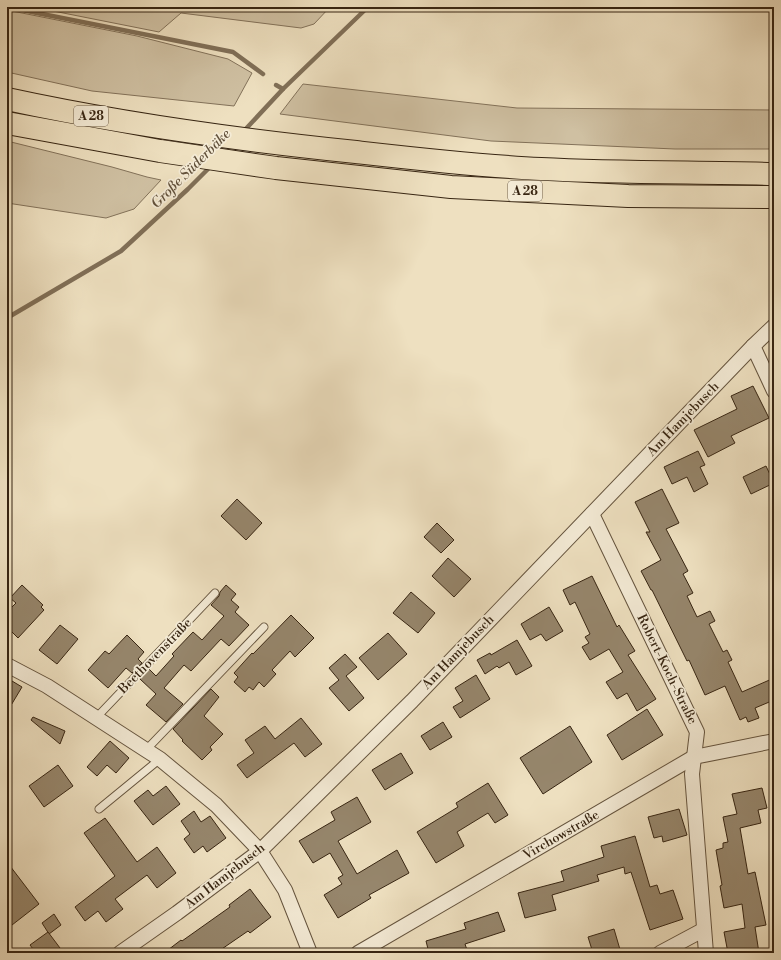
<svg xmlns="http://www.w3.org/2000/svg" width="781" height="960" font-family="'Libre Bodoni',serif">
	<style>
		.green { fill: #cfc0a2; stroke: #83725a }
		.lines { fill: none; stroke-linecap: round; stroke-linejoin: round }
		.stream { stroke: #806f57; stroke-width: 4.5 }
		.building { fill: #96866c; stroke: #372512 }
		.service-casing { stroke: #65543e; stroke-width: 9 }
		.minor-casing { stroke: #65543e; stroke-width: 16 }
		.motorway-casing { stroke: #372512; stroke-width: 24 }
		.service { stroke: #f4ebd6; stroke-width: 7 }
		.minor { stroke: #f4ebd6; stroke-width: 14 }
		.motorway { stroke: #eee0c0; stroke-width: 22 }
		.labels { text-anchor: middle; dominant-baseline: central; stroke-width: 3.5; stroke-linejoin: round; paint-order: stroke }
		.shield { fill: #f4ebd6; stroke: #70604d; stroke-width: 1 }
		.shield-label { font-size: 12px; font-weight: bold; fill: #372512 }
		.street-label { font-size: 13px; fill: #372512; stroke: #f4ebd6 }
		.water-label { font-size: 14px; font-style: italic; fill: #61503a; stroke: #f4ebd6 }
	</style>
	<rect width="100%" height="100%" fill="#eee0c0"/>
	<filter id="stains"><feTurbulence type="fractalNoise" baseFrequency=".005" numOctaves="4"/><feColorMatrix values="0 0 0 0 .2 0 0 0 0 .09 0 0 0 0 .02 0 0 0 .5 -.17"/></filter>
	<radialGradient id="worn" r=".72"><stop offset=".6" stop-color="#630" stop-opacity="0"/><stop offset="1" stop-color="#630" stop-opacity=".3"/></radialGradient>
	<g class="green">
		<path d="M33,7H330L314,24L301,28L181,13L159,32Z"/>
		<path d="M7,10L137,36L228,59L252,73L234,106L92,91L7,72Z"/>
		<path d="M303,84L517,108L774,110V149H675L491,141L280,114Z"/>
		<path d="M7,141L112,167L147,177L161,180L134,209L106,218L7,203Z"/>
	</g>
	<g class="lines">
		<g class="stream">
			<path d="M7,7L233,52L263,74"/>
			<path d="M276,85L283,89"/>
			<path d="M242,133L283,89L368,7"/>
			<path d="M7,318L121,251L188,189L211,166"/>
		</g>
	</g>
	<g class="building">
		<path d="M753,386L769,418L731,436L735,443L708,457L694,430L737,409L731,396Z"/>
		<path d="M698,451L705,465L700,467L708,484L694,492L687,477L672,484L664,467Z"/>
		<path d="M766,466L774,483L751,494L743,477Z"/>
		<path d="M662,489L679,523L666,529L688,571L683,574L693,593L687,596L697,617L710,611L715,621L709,624L723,652L727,650L732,660L728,662L742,692L774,678V700L755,708L759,718L748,722L746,717L740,720L725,686L705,695L689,660L687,661L652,590H651L641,571L661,560L646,532H650L635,502Z"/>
		<path d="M237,499L262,523L246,540L221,516Z"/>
		<path d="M437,523L454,540L441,553L424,537Z"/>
		<path d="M448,558L471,579L454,597L432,576Z"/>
		<path d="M592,576L617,627L619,625L635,651L628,655L656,699L637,711L627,693L617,699L606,682L623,672L609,649L590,660L582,647L589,643L585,637L590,634L575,602L570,605L563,590Z"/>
		<path d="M22,585L43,605L41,607L44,610L18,638L7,627V612L16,603L10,598Z"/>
		<path d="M226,585L236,594L231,600L239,607L235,612L249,625L229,646L221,639L191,671L184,665L164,688L183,704L166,722L146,705L156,694L140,679L149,669L156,676L174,656L172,654L193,632L202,640L224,616L211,605L219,596L220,592Z"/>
		<path d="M411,592L435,613L418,633L393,613Z"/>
		<path d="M549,607L563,631L546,641L541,634L530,640L521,624Z"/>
		<path d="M291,615L314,638L295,657L290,651L272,670L276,674L264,687L259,682L253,690L249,687L245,692L234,682L238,677L234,673L252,653L253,654Z"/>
		<path d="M60,625L78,639L57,664L39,650Z"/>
		<path d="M388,633L407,654L378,680L359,658Z"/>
		<path d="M127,635L144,652L138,659L142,663L132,673L126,668L108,688L88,670L105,651L109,654Z"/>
		<path d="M517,640L532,666L516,675L509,662L499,668L497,666L485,674L477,660L490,653L491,655Z"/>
		<path d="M345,654L357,667L346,676L364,698L349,711L329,688L339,680L329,668Z"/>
		<path d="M476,675L490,699L460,718L453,707L463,701L455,688Z"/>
		<path d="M7,678L22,687L7,712Z"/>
		<path d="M211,689L219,697L204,716L223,734L210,747L212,750L202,760L182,741L183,740L173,729Z"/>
		<path d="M647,709L663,735L622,760L607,735Z"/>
		<path d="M33,717L65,731L60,744L31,720Z"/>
		<path d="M301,718L322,744L305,757L294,743L247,778L237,765L254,753L245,740L265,726L275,739Z"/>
		<path d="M443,722L452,737L430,750L421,736Z"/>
		<path d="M570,726L592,762L543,794L520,758Z"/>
		<path d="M110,741L129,758L116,773L107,765L97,776L87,767Z"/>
		<path d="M401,753L413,773L385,790L372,770Z"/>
		<path d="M58,765L73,786L44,807L29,786Z"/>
		<path d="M488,783L508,815L495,823L488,813L457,832L464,846L436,863L417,832L458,807L456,803Z"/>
		<path d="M166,786L180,804L153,825L134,801L148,790L153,796Z"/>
		<path d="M762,788L767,808L758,810L761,823L740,828L748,874L755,872L766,925L755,927L759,953H728L724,932L745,928L742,904L724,908L720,886L722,885L716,850L723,848V843L728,842L723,817L737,814L732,794Z"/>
		<path d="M357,797L371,822L338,841L357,874L397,850L409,873L369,895L371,898L338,918L324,895L342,884L338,878L343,875L330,853L313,863L299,841L335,820L331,812Z"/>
		<path d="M679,809L687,835L663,842L662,836L654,838L648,817Z"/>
		<path d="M194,811L201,822L210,816L226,838L207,852L203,846L194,853L184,839L190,834L181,821Z"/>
		<path d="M105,818L137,862L157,847L176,873L157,888L147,875L115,899L123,909L106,922L98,911L85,921L75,907L115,876L84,833Z"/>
		<path d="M635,836L650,887L657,885L660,894L673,890L683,919L650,930L631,872L625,874L624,867L597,875L599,881L552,895L556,910L525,918L518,893L564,881L561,871L604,857L601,846Z"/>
		<path d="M7,862L39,904L12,925L7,919Z"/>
		<path d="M250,889L271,917L250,933L248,931L216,953H164L181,940L182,941L230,907L229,905Z"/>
		<path d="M498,912L505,931L465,944L468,953H429L426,941L466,929L464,923Z"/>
		<path d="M54,914L61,925L49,934L42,923Z"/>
		<path d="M614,929L621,953H593L588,937Z"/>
		<path d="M48,932L60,948L54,953H36L30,945Z"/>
	</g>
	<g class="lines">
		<defs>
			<g id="service">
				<path d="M96,718L215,593"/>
				<path d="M146,750L264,627"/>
				<path d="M99,809L160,759"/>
			</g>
			<g id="minor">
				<path d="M753,346L774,391"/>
				<path d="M592,514L697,732L692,774L706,953"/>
				<path d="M7,665L47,686L146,750L160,759L216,805L260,851L285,890L310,953"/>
				<path d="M120,953L177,913L260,851L412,701L753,346L774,326"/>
				<path d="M358,953L694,757L774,741"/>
				<path d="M660,953L703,930"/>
			</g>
			<g id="motorway">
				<path d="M7,99C122,124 239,140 356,152C418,159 479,166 541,169C619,173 696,172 774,174"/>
				<path d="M7,123L160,151L276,168L451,187L628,196L774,197"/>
			</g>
		</defs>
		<use href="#service" class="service-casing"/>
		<use href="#minor" class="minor-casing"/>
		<use href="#motorway" class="motorway-casing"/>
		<use href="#service" class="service"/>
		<use href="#minor" class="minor"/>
		<use href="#motorway" class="motorway"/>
	</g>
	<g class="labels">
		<g class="shield">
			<rect x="74" y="106" width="34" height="20" rx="3"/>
			<rect x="508" y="181" width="34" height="20" rx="3"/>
		</g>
		<g class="shield-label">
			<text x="91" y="116">A 28</text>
			<text x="525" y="191">A 28</text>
		</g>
		<g class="street-label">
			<text transform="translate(683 419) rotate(-46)">Am Hamjebusch</text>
			<text transform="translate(458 652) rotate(-46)">Am Hamjebusch</text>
			<text transform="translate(155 656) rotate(-46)">Beethovenstraße</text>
			<text transform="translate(667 669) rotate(64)">Robert-Koch-Straße</text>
			<text transform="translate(561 835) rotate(-30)">Virchowstraße</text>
			<text transform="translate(225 876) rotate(-38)">Am Hamjebusch</text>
		</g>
		<g class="water-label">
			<text transform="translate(191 169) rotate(-45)">Große Süderbäke</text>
		</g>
	</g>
	<rect width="781" height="960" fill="none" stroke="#eee0c0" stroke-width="24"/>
	<rect x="8" y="8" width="765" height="944" fill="none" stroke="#372512" stroke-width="2"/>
	<rect x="12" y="12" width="757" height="936" fill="none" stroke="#372512"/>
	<rect width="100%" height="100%" filter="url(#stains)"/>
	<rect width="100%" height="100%" fill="url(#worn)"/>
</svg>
